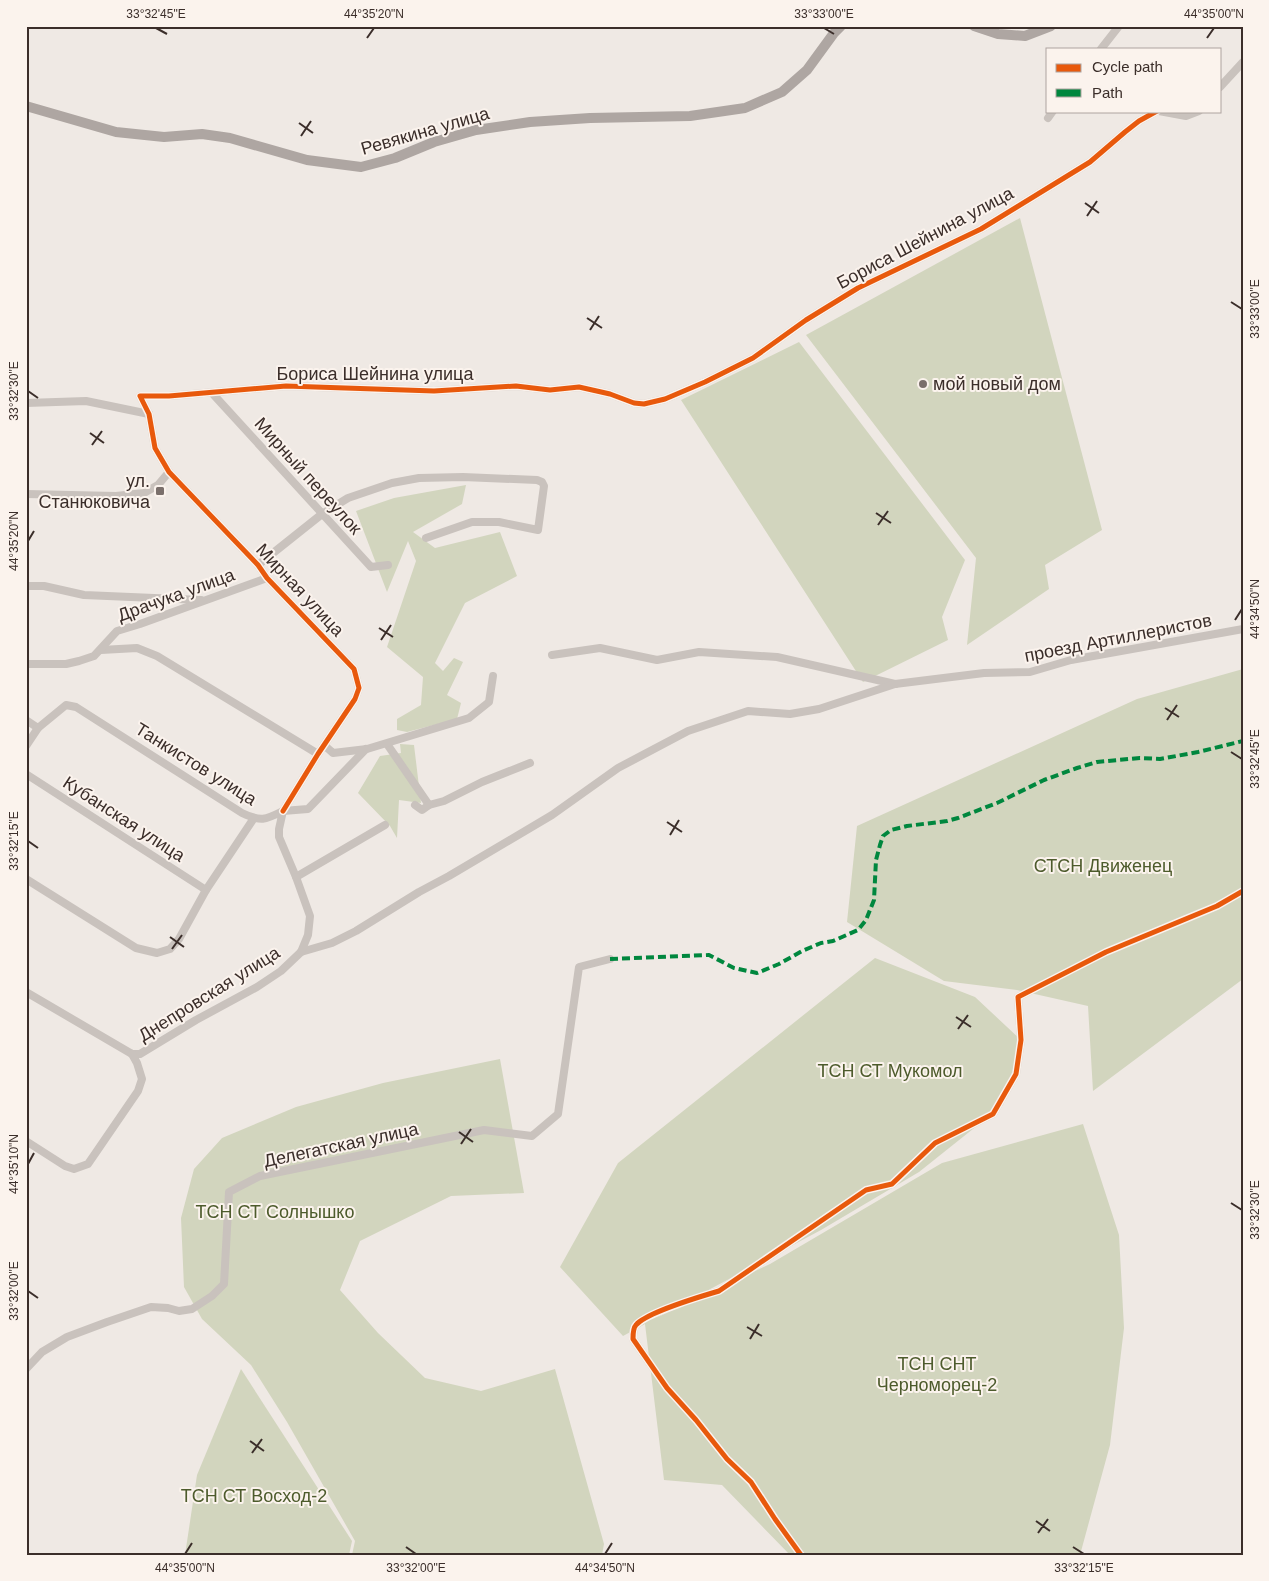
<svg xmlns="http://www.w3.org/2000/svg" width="1269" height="1581" font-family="Arial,sans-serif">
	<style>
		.green { fill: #d2d5be }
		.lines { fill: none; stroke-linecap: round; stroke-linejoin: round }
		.minor { stroke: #c9c2bd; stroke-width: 8 }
		.major { stroke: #aea6a2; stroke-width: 10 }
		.quiet { stroke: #00873e; stroke-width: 4; stroke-dasharray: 8 4; stroke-linecap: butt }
		.cycleway-casing { stroke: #fbf3ed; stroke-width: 8 }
		.cycleway { stroke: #e8590c; stroke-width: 5 }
		.ticks { fill: none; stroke: #3b2e2a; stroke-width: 2 }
		.poi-dot { fill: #7a6f6b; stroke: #fbf3ed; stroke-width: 2 }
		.labels { text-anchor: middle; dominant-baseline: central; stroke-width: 4; stroke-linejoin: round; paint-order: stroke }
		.street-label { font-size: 18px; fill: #3b2e2a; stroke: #fbf3ed }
		.poi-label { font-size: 18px; fill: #3b2e2a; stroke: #fbf3ed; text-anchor: start }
		.park-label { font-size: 18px; fill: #4d5b2c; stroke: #fbf3ed }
		.neatline { fill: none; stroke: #3b2e2a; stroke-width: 2 }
		.ticks-label { font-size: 12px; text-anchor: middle; fill: #3b2e2a }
	</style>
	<rect width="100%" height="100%" fill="#efe9e4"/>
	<g class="green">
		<path d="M1020,218L1102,530L1045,565L1049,589L967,645L976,558L806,335Z"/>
		<path d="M799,342L965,560L942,617L948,640L863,682L681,400Z"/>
		<path d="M466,485L462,504L413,532L435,548L500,532L517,576L465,603L435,663L443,671L454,658L463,662L447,695L461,703L457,719L407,732L397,730V719L421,705L423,677L387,647L416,561L408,541L387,592L356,511L394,498Z"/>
		<path d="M1243,669V979L1093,1091L1088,1006L1017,990L944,981L847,922L857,826L1137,699Z"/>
		<path d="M400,744L414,745L421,803L399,800L397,838L390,826L358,793L380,756L401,753Z"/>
		<path d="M875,958L975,997L1021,1040L1003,1105L919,1172L821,1230L656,1318L770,1264L942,1163L1083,1124L1119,1235L1124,1328L1110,1445L1080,1555H790L722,1485L664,1480L645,1324L623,1336L560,1267L618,1163Z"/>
		<path d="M500,1059L524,1193L451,1196L360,1241L340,1290L378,1333L425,1378L481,1391L555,1369L604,1544L602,1555H352L355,1541L287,1422L251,1365L202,1319L184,1287L181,1218L194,1169L222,1138L296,1107L383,1083Z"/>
		<path d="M241,1369L352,1541L349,1555H185L197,1475Z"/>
	</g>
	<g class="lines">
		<g class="minor">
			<path d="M1101,49L1119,26"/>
			<path d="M1220,87L1243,62"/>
			<path d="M1159,111L1186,116L1199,111"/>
			<path d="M1048,118L1053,111"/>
			<path d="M212,393L371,567L388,565"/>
			<path d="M26,403L86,401L149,414"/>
			<path d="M26,494L116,496L144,493L158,485L169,472"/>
			<path d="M258,565L322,514L348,498L392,483L419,478L463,477L537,480L542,482L544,486L538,530L499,522H472L426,538"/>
			<path d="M26,586H44L84,595L201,600"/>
			<path d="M101,650L137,648L157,656L318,754"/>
			<path d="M552,655L600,648L657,660L699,652L777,657L895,684"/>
			<path d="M26,664H66L79,661L94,656L117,631L140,624L267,578"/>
			<path d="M26,720L38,728L66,705L76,707L242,813C261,822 265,820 283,811L279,829V837L296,877L385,825"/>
			<path d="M387,744L429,805"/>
			<path d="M324,745L333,753L367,749L469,718L489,702L493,676"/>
			<path d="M26,746L38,728"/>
			<path d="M26,774L206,890"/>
			<path d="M415,805L422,810L429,805L444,801L482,782L530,763"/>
			<path d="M283,811L318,754L355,699L359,688L354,669L267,578L258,565L169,472L155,448L149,414L140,396H169L286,386L434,391L516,386L550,390L579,387L610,394L634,403L644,404L665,399L705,382L753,358L806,320L858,288L981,229L1090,162L1125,132L1139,121L1157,111"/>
			<path d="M283,811L308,809L366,749"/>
			<path d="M26,879L136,948L157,953L170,949L179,939L206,890L254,818"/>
			<path d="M301,952L332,943L356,931L419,892L449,876L552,815L618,768L688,731L748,711L790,714L819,709L895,684L984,673L1030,672L1071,660L1243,629"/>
			<path d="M26,992L132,1054H140L196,1020L257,987L281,971L301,952L308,935L310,916L296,877"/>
			<path d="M26,1141L65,1166L74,1169L88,1164L138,1091L142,1079L137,1063L132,1054"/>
			<path d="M26,1369L42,1352L67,1337L107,1322L151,1307L168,1308L179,1311L192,1309L212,1296L224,1284L229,1192L260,1176L484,1130L532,1136L558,1114L579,967L610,959"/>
			<path d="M801,1555L775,1519L751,1482L727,1459L696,1420L667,1388L633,1339C633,1334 633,1328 636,1325C646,1313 702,1296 719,1291L866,1190L892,1184L935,1143L993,1114L1016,1074L1021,1040L1018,997L1106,952L1217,906L1243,891"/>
		</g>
		<g class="major">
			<path d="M974,26L998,34L1025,36L1051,26"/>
			<path d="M26,106L116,132L164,137L202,134L230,138L307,160L361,167L395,158L434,142L476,130L530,122L590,118L690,116L745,108L782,92L807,70L834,33L841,26"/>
		</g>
		<path class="quiet" d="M610,959L709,955L734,968L757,973L779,964L802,951L821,943L833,941L858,930L866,920L874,900L876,860L880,845L883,836L891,830L907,826L947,821L958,818L997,803L1044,780L1077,768L1097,762L1140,758L1160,759L1198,752L1243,741"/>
		<defs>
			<g id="cycleway">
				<path d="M283,811L318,754L355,699L359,688L354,669L267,578L258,565L169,472L155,448L149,414L140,396H169L286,386L434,391L516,386L550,390L579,387L610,394L634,403L644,404L665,399L705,382L753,358L806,320L858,288L981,229L1090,162L1125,132L1139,121L1157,111"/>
				<path d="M801,1555L775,1519L751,1482L727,1459L696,1420L667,1388L633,1339C633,1334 633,1328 636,1325C646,1313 702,1296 719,1291L866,1190L892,1184L935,1143L993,1114L1016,1074L1021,1040L1018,997L1106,952L1217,906L1243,891"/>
			</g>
		</defs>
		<use href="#cycleway" class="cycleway-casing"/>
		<use href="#cycleway" class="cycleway"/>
	</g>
	<path class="ticks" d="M156,28L167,34M824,28L834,34M367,38L374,28M1207,38L1214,28M299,123L313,133M301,136L311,121M1085,203L1099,213M1087,216L1097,201M1231,302L1242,309M587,318L602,328M590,330L599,316M28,391L38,398M90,433L104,443M92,445L102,431M876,513L891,523M878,525L888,511M28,541L34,531M1235,620L1242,609M379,628L393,637M381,640L391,625M1165,708L1179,717M1167,720L1177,705M1231,752L1242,759M667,822L682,832M670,835L679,820M28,841L38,848M170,937L184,947M172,949L182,935M956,1017L971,1027M958,1029L968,1015M459,1132L473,1142M461,1144L471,1129M28,1164L34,1153M1231,1203L1242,1210M28,1291L38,1298M747,1327L762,1336M750,1339L759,1324M250,1441L264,1451M252,1453L262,1439M1036,1521L1050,1531M1038,1533L1048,1519M406,1547L416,1554M1073,1547L1084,1554M185,1554L192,1543M605,1554L612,1543"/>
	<g class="poi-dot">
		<circle cx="923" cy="384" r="5"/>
		<rect x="155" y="486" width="10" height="10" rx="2.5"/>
	</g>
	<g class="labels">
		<g class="street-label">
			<text transform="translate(425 131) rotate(-16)">Ревякина улица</text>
			<text transform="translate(925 238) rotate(-28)">Бориса Шейнина улица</text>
			<text x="375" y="374">Бориса Шейнина улица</text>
			<text transform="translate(308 476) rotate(48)">Мирный переулок</text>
			<text transform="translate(300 590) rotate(47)">Мирная улица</text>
			<text transform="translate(176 595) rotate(-20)">Драчука улица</text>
			<text transform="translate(1118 638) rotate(-11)">проезд Артиллеристов</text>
			<text transform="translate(196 764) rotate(32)">Танкистов улица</text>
			<text transform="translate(124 819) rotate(33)">Кубанская улица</text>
			<text transform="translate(209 994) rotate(-32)">Днепровская улица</text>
			<text transform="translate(341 1145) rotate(-12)">Делегатская улица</text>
		</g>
		<g class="poi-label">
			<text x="933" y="384">мой новый дом</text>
			<text x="150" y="481" text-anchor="end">ул.<tspan x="150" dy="21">Станюковича</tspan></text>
		</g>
		<g class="park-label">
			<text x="1103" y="866">СТСН Движенец</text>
			<text x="890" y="1071">ТСН СТ Мукомол</text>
			<text x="275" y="1212">ТСН СТ Солнышко</text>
			<text x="937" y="1364">ТСН СНТ<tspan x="937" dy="21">Черноморец-2</tspan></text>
			<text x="254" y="1496">ТСН СТ Восход-2</text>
		</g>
	</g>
	<rect width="1269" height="1581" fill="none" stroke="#fbf3ed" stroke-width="55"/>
	<rect x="1046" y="48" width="175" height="65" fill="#fbf3ed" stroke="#aea49f"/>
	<rect x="1056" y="64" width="25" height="8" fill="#e8590c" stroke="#aea49f"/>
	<text x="1092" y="72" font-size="15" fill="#3b2e2a">Cycle path</text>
	<rect x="1056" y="89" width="25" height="8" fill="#00873e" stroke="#aea49f"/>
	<text x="1092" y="98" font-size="15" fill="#3b2e2a">Path</text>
	<rect x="28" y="28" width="1214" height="1526" class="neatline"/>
	<g class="ticks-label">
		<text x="156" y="18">33°32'45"E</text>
		<text x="374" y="18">44°35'20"N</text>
		<text x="824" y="18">33°33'00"E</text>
		<text x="1214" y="18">44°35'00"N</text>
		<text transform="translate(1255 309) rotate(-90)" y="4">33°33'00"E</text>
		<text transform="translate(14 391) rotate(-90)" y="4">33°32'30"E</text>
		<text transform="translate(14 541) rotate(-90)" y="4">44°35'20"N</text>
		<text transform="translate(1255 609) rotate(-90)" y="4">44°34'50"N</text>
		<text transform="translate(1255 759) rotate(-90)" y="4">33°32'45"E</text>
		<text transform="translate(14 841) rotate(-90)" y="4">33°32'15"E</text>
		<text transform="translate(14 1164) rotate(-90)" y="4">44°35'10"N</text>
		<text transform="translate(1255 1210) rotate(-90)" y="4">33°32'30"E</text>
		<text transform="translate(14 1291) rotate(-90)" y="4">33°32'00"E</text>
		<text x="185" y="1572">44°35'00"N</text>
		<text x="416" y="1572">33°32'00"E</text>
		<text x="605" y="1572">44°34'50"N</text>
		<text x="1084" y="1572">33°32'15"E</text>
	</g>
</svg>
